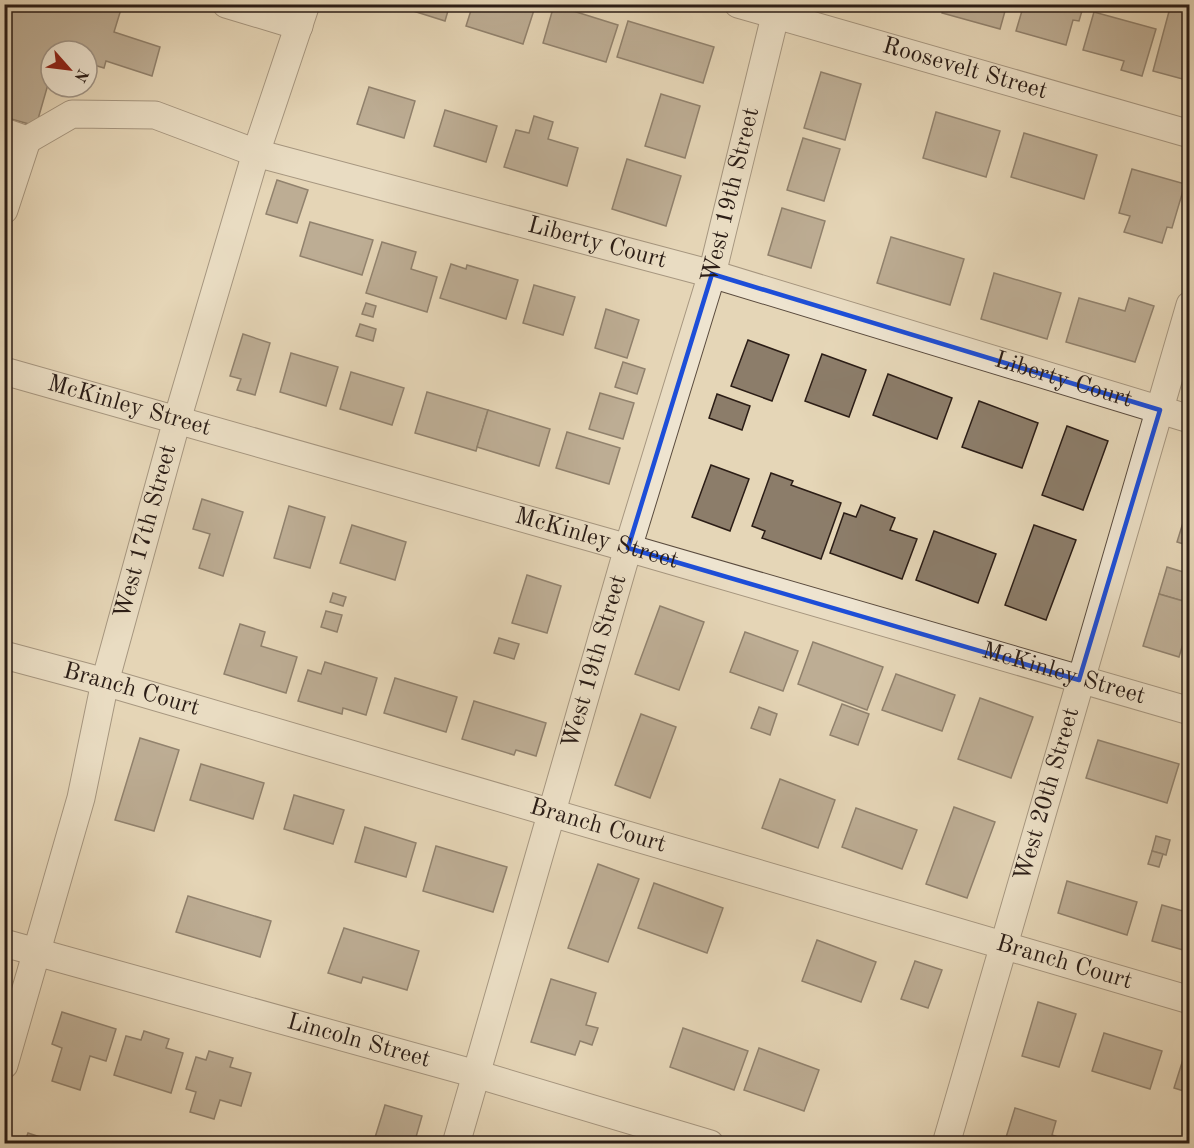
<svg xmlns="http://www.w3.org/2000/svg" width="1194" height="1148" font-family="'Old Standard TT',serif">
	<style>
		.building { fill: #8c7d6a; stroke: #2b1d16; stroke-width: 1.5 }
		.lines { fill: none; stroke-linecap: round; stroke-linejoin: round }
		.minor-casing { stroke: #5a4b3e; stroke-width: 29 }
		.minor { stroke: #eee4d0; stroke-width: 27 }
		.marked { fill: none; stroke: #1d4ed8; stroke-width: 4.5; stroke-linejoin: round }
		.labels { text-anchor: middle; dominant-baseline: central; stroke-width: 4.5; stroke-linejoin: round; paint-order: stroke }
		.street-label { font-size: 24px; fill: #2b1d16; stroke: #eee4d0 }
	</style>
	<rect width="100%" height="100%" fill="#e5d6b7"/>
	<filter id="stains"><feTurbulence type="fractalNoise" baseFrequency=".00333" numOctaves="4"/><feColorMatrix values="0 0 0 0 .2 0 0 0 0 .09 0 0 0 0 .02 0 0 0 .5 -.17"/></filter>
	<radialGradient id="worn" r=".72"><stop offset=".6" stop-color="#630" stop-opacity="0"/><stop offset="1" stop-color="#630" stop-opacity=".3"/></radialGradient>
	<g class="building">
		<path d="M4,4L122,6L114,32L160,47L152,76L106,61L104,68L87,63V51H51V74L36,126L4,117Z"/>
		<path d="M391,4H450L445,21Z"/>
		<path d="M473,4L535,7L523,44L466,26Z"/>
		<path d="M944,4H1007L1000,29L942,13Z"/>
		<path d="M1024,4H1042L1059,9L1060,4H1084L1079,21L1073,20L1066,45L1016,31Z"/>
		<path d="M1171,4H1190V81L1153,71Z"/>
		<path d="M554,5L618,25L606,62L543,43Z"/>
		<path d="M1094,12L1156,29L1142,76L1121,70L1124,61L1083,50Z"/>
		<path d="M628,21L714,47L703,83L617,57Z"/>
		<path d="M821,72L861,84L845,140L804,128Z"/>
		<path d="M369,87L415,101L404,138L357,124Z"/>
		<path d="M661,94L700,106L685,158L645,146Z"/>
		<path d="M445,110L497,126L486,162L434,146Z"/>
		<path d="M936,112L1000,131L986,177L923,158Z"/>
		<path d="M534,116L553,122L548,139L578,148L567,186L504,167L516,130L529,133Z"/>
		<path d="M1024,133L1097,155L1084,199L1011,177Z"/>
		<path d="M803,138L840,149L824,201L787,190Z"/>
		<path d="M627,159L681,176L666,226L612,209Z"/>
		<path d="M1132,169L1185,184L1172,228L1167,227L1162,243L1124,232L1130,216L1119,213Z"/>
		<path d="M277,180L308,190L297,223L266,214Z"/>
		<path d="M782,208L825,221L811,268L768,255Z"/>
		<path d="M310,222L373,240L362,275L300,256Z"/>
		<path d="M891,237L964,259L950,305L877,283Z"/>
		<path d="M382,242L416,252L411,269L437,277L427,312L366,293Z"/>
		<path d="M451,264L466,269L467,265L518,280L506,319L440,298Z"/>
		<path d="M994,273L1061,293L1047,339L981,319Z"/>
		<path d="M534,285L575,297L563,335L523,323Z"/>
		<path d="M1079,298L1125,311L1129,298L1154,306L1135,362L1066,342Z"/>
		<path d="M366,303L376,306L373,317L362,314Z"/>
		<path d="M606,309L639,320L627,358L595,348Z"/>
		<path d="M360,324L376,329L373,341L356,336Z"/>
		<path d="M243,334L270,343L255,395L237,390L241,379L230,376Z"/>
		<path d="M748,340L789,355L772,401L731,386Z"/>
		<path d="M291,353L338,367L326,406L280,392Z"/>
		<path d="M822,354L866,370L849,417L805,401Z"/>
		<path d="M623,362L645,369L637,394L615,387Z"/>
		<path d="M351,372L404,388L392,425L340,409Z"/>
		<path d="M888,374L952,398L937,439L873,415Z"/>
		<path d="M427,392L488,410L476,451L415,433Z"/>
		<path d="M600,393L634,403L623,439L589,429Z"/>
		<path d="M717,394L750,406L742,430L709,418Z"/>
		<path d="M979,401L1038,423L1022,468L962,447Z"/>
		<path d="M488,410L550,429L539,466L477,447Z"/>
		<path d="M1067,426L1108,441L1083,510L1042,495Z"/>
		<path d="M567,432L620,448L609,484L556,468Z"/>
		<path d="M711,465L749,479L730,531L692,517Z"/>
		<path d="M771,473L793,481L791,485L841,503L821,559L762,538L765,531L752,526Z"/>
		<path d="M202,499L243,512L223,576L199,568L210,534L193,529Z"/>
		<path d="M1190,500V546L1177,542Z"/>
		<path d="M861,505L895,518L890,530L917,539L902,579L830,553L844,513L856,517Z"/>
		<path d="M289,506L325,517L310,568L274,558Z"/>
		<path d="M352,525L406,542L395,580L340,563Z"/>
		<path d="M1034,525L1076,540L1046,620L1005,605Z"/>
		<path d="M934,531L996,554L978,603L916,580Z"/>
		<path d="M1167,567L1190,574L1183,601L1159,594Z"/>
		<path d="M527,575L561,586L547,633L512,623Z"/>
		<path d="M333,593L346,597L343,606L330,602Z"/>
		<path d="M1159,594L1190,603V621L1179,657L1143,646Z"/>
		<path d="M660,606L704,622L679,690L635,674Z"/>
		<path d="M326,611L342,615L337,632L321,627Z"/>
		<path d="M240,624L265,632L261,646L297,657L286,693L224,674Z"/>
		<path d="M745,632L798,651L783,691L730,672Z"/>
		<path d="M499,638L519,644L514,659L494,653Z"/>
		<path d="M813,642L883,667L867,710L798,684Z"/>
		<path d="M325,662L377,678L366,715L343,708L342,714L298,701L308,670L321,674Z"/>
		<path d="M896,674L955,695L942,731L882,710Z"/>
		<path d="M395,678L457,697L446,732L384,713Z"/>
		<path d="M980,698L1033,717L1011,778L958,759Z"/>
		<path d="M474,701L546,723L536,756L516,750L514,755L462,739Z"/>
		<path d="M842,704L869,714L858,745L830,735Z"/>
		<path d="M759,707L777,714L770,735L751,728Z"/>
		<path d="M641,714L676,727L650,798L615,785Z"/>
		<path d="M140,738L179,750L154,831L115,820Z"/>
		<path d="M1098,740L1179,764L1167,803L1086,778Z"/>
		<path d="M201,764L264,783L253,819L190,800Z"/>
		<path d="M780,779L835,800L818,848L762,828Z"/>
		<path d="M294,795L344,810L333,844L284,829Z"/>
		<path d="M954,807L995,822L967,898L926,884Z"/>
		<path d="M856,808L917,830L902,869L842,847Z"/>
		<path d="M365,827L416,843L406,877L355,862Z"/>
		<path d="M1156,836L1170,840L1166,855L1152,851Z"/>
		<path d="M436,846L507,867L493,912L423,891Z"/>
		<path d="M1152,851L1163,854L1159,867L1148,864Z"/>
		<path d="M598,864L639,879L608,962L568,948Z"/>
		<path d="M1067,881L1137,902L1127,935L1058,913Z"/>
		<path d="M654,883L723,908L707,953L638,928Z"/>
		<path d="M188,896L271,921L260,957L176,932Z"/>
		<path d="M1162,905L1190,913V952L1152,941Z"/>
		<path d="M344,928L419,951L407,990L363,977L361,983L328,973Z"/>
		<path d="M817,940L876,962L861,1002L802,981Z"/>
		<path d="M915,961L942,970L928,1008L901,999Z"/>
		<path d="M551,979L596,993L586,1025L598,1028L592,1045L580,1041L575,1055L531,1042Z"/>
		<path d="M1038,1002L1076,1014L1059,1067L1022,1056Z"/>
		<path d="M62,1012L116,1029L106,1061L90,1056L80,1090L52,1081L62,1048L52,1044Z"/>
		<path d="M683,1028L748,1051L734,1090L670,1067Z"/>
		<path d="M144,1031L169,1039L166,1048L183,1053L171,1093L114,1075L126,1036L141,1040Z"/>
		<path d="M1104,1033L1162,1051L1150,1089L1092,1071Z"/>
		<path d="M759,1048L819,1070L804,1111L744,1090Z"/>
		<path d="M1186,1050L1190,1051V1093L1174,1088Z"/>
		<path d="M209,1051L233,1058L230,1067L251,1073L241,1106L220,1100L214,1119L190,1112L196,1092L186,1089L196,1057L206,1060Z"/>
		<path d="M385,1105L422,1116L414,1144H373Z"/>
		<path d="M1015,1108L1056,1121L1052,1135L1067,1140L1066,1144H1004Z"/>
		<path d="M28,1133L61,1144H24Z"/>
	</g>
	<g class="lines">
		<defs>
			<g id="minor">
				<path d="M226,4L299,26"/>
				<path id="s1" d="M738,4L1190,134"/>
				<path id="s2" d="M4,132L27,140L72,114L155,115L256,153L712,274L1190,419"/>
				<path d="M4,210L27,140"/>
				<path id="s3" d="M4,371L628,548L1190,711"/>
				<path id="s4" d="M4,655L105,682L1190,1000"/>
				<path id="s5" d="M4,943L476,1074L710,1144"/>
				<path id="s6" d="M4,1065L81,798L105,682L177,420L256,153L306,4"/>
				<path id="s7" d="M456,1144L628,548L712,274L778,4"/>
				<path id="s8" d="M946,1144L1190,305"/>
			</g>
		</defs>
		<use href="#minor" class="minor-casing"/>
		<use href="#minor" class="minor"/>
	</g>
	<path d="M0 0H1194V1148H0ZM712,274L1160,410L1079,680L628,548Z" fill="#e5d6b7" fill-opacity=".55" fill-rule="evenodd"/>
	<path class="marked" d="M712,274L1160,410L1079,680L628,548Z"/>
	<g class="labels">
		<g class="street-label">
			<text stroke="none"><textPath href="#s1" startOffset="236">Roosevelt Street</textPath></text>
			<text stroke="none"><textPath href="#s7" startOffset="988">West 19th Street</textPath></text>
			<text stroke="none"><textPath href="#s2" startOffset="620">Liberty Court</textPath></text>
			<text stroke="none"><textPath href="#s2" startOffset="1106">Liberty Court</textPath></text>
			<text stroke="none"><textPath href="#s3" startOffset="130">McKinley Street</textPath></text>
			<text stroke="none"><textPath href="#s6" startOffset="552">West 17th Street</textPath></text>
			<text stroke="none"><textPath href="#s3" startOffset="616">McKinley Street</textPath></text>
			<text stroke="none"><textPath href="#s7" startOffset="502">West 19th Street</textPath></text>
			<text stroke="none"><textPath href="#s3" startOffset="1102">McKinley Street</textPath></text>
			<text stroke="none"><textPath href="#s4" startOffset="132">Branch Court</textPath></text>
			<text stroke="none"><textPath href="#s8" startOffset="364">West 20th Street</textPath></text>
			<text stroke="none"><textPath href="#s4" startOffset="618">Branch Court</textPath></text>
			<text stroke="none"><textPath href="#s4" startOffset="1104">Branch Court</textPath></text>
			<text stroke="none"><textPath href="#s5" startOffset="368">Lincoln Street</textPath></text>
		</g>
	</g>
	<rect width="1194" height="1148" fill="none" stroke="#e5d6b7" stroke-width="24"/>
	<rect x="6" y="6" width="1182" height="1136" fill="none" stroke="#2b1d16" stroke-width="3"/>
	<rect x="12" y="12" width="1170" height="1124" fill="none" stroke="#2b1d16" stroke-width="1.5"/>
	<g transform="translate(69 69) rotate(118)"><circle r="28" fill="#eee4d0" stroke="#a09486" stroke-width="1.5"/>
	<path d="M0-4.5L10 22L0 15L-10 22Z" fill="#8f2418"/>
	<text y="-9" font-size="16" font-weight="bold" text-anchor="middle" fill="#2b1d16">N</text>
	</g>
	<rect width="100%" height="100%" filter="url(#stains)"/>
	<rect width="100%" height="100%" fill="url(#worn)"/>
</svg>
